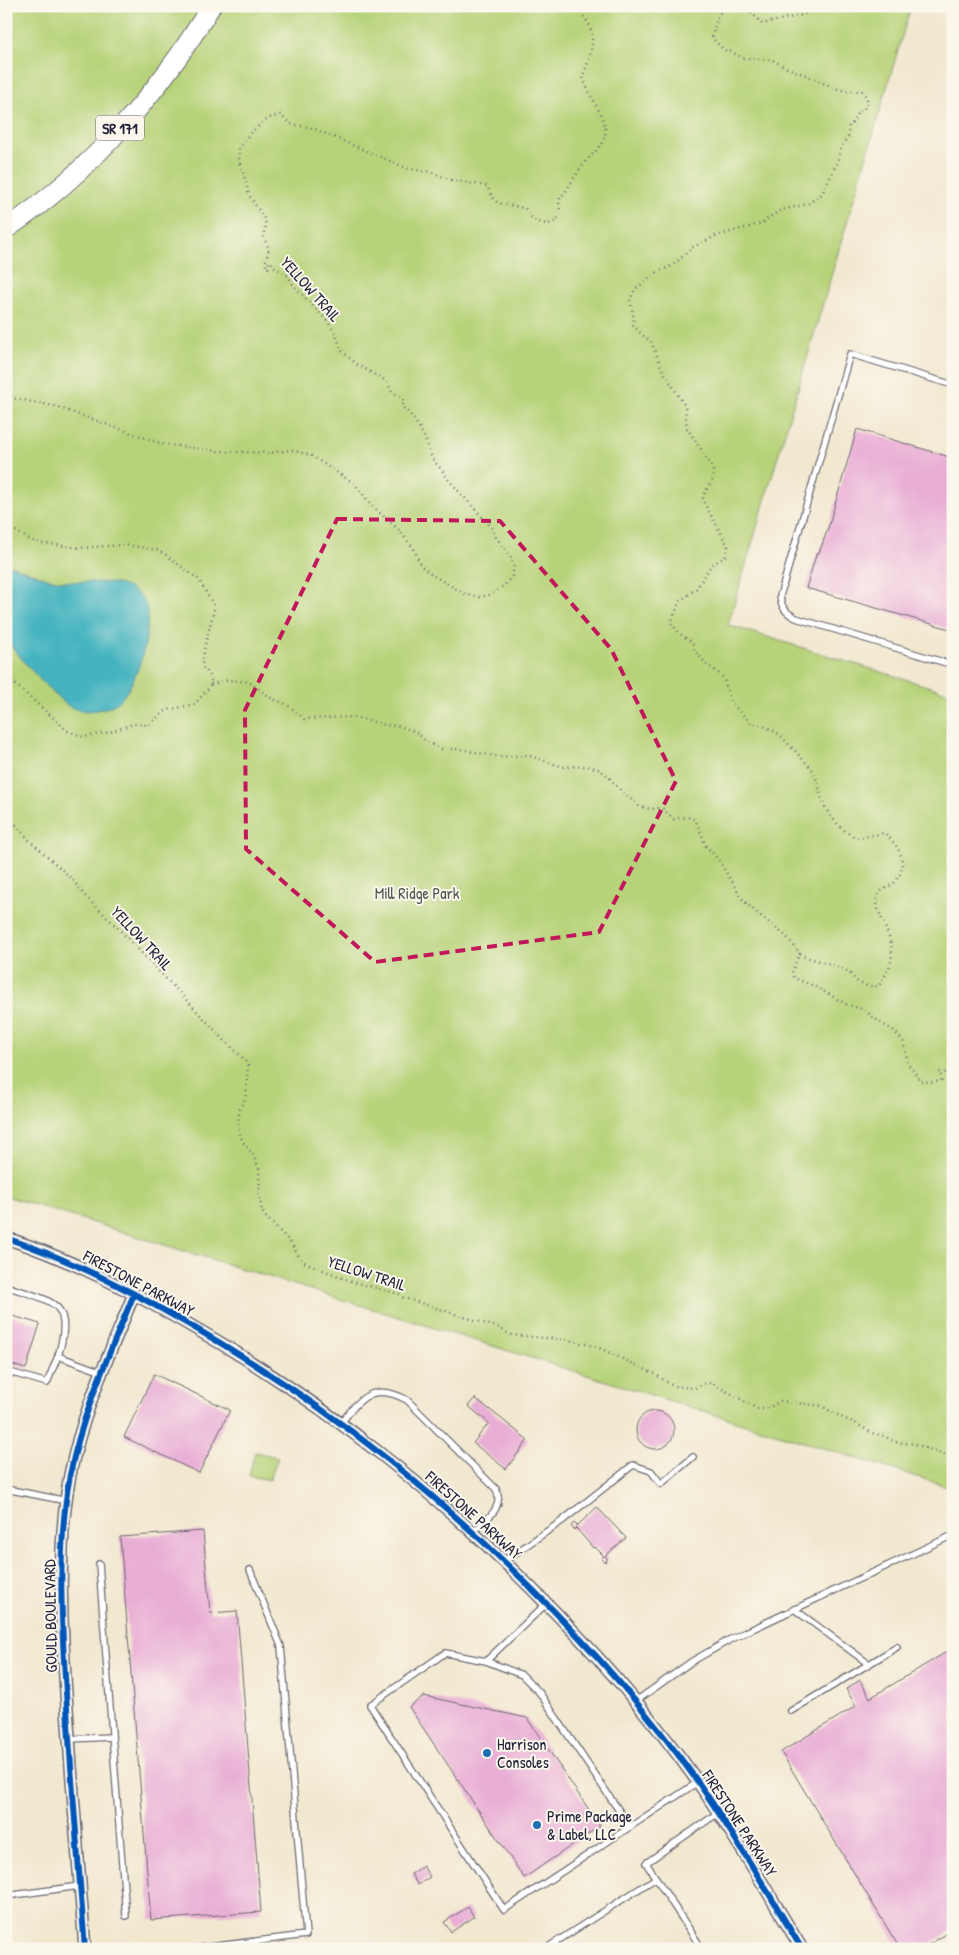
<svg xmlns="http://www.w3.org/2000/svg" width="959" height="1955" font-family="'Patrick Hand',sans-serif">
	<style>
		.green { fill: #b7d379; stroke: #6c7a5a }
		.water { fill: #45b4c0; stroke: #346b7e }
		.building { fill: #e9aed5 }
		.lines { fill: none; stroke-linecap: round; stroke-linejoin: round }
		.service-casing { stroke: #6b676f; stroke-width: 8 }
		.minor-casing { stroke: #6b676f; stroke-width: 14 }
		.primary-casing { stroke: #6b676f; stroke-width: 21 }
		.path { stroke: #6b676f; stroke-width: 2.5; stroke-dasharray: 1 4; stroke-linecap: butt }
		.service { stroke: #fff; stroke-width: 5.5 }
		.minor { stroke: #fff; stroke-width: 11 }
		.primary { stroke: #fff; stroke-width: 19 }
		.cycleway-casing { stroke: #fbf7ec; stroke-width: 9 }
		.cycleway { stroke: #0057b8; stroke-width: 6 }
		.marked { fill: none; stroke: #c2185b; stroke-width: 4; stroke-dasharray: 10 6; stroke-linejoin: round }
		.poi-dot { fill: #1f6fb2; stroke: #fbf7ec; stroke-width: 2 }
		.labels { text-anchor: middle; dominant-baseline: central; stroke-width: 4; stroke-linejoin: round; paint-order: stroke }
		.shield { fill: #fbf7ec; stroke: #636270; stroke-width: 1 }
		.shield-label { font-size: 15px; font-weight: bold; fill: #22223b }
		.street-label { font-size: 16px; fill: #22223b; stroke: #fbf7ec }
		.park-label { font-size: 16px; fill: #4f574e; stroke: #fbf7ec }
		.poi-label { font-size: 16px; fill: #22223b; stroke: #fbf7ec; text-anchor: start }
	</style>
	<rect width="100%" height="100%" fill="#fbf7ec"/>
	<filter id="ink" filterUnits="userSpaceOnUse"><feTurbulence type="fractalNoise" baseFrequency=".02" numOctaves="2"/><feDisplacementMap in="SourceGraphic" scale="10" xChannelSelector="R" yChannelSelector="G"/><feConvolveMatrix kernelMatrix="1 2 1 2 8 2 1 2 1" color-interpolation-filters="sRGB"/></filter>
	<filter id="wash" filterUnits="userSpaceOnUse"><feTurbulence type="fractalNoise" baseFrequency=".0096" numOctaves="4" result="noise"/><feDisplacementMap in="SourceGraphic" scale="20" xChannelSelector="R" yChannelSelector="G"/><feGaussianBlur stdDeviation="1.12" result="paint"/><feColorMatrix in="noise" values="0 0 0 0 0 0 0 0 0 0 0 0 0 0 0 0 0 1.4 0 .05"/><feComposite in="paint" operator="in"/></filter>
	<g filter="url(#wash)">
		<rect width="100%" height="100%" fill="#f2e8d0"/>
		<g class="green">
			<path d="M6,6H911L728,625L953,694V1488L6,1196Z"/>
			<path d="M255,1452L278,1457L270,1480L249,1476Z"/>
		</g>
		<path class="water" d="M6,564C23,569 39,577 56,580C78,585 116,577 134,591C139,595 144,600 146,606C153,630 137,690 115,704C106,710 86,713 75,709C60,705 15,653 7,639C4,633 6,575 6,564Z"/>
		<g id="blocks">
			<g class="building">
				<path d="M857,429L953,458V630L806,588L817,552L819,553L828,528Z"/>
				<path d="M6,1314L40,1324L26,1369L6,1363Z"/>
				<path d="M154,1374L230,1410L199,1473L124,1437Z"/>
				<path d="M475,1398L528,1440L506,1469L473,1443L489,1423L468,1406Z"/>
				<circle cx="655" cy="1430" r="19"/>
				<path d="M597,1507L626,1538L605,1556L608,1559L605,1562L601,1559L604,1556L595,1547L593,1548L576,1528L574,1530L571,1526L574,1523L577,1526Z"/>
				<path d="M203,1531L210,1613L237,1611L261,1912L151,1920L120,1537Z"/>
				<path d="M953,1648V1930L921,1949H900L781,1752L856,1706L846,1689L860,1680L870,1698Z"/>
				<path d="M424,1696L527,1718L600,1826L524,1878L409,1707Z"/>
				<path d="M423,1866L430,1877L418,1885L411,1874Z"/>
				<path d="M468,1907L474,1917L451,1932L444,1922Z"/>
			</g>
		</g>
	</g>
	<g filter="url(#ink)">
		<use href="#blocks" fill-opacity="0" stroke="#6b676f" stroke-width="1"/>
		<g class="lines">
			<defs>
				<g id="service">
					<path d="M953,385L850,354L780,596C781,607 786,613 796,618L953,665"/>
					<path d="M6,1286C52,1302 75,1300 58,1356L102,1372"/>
					<path d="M6,1371L47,1383L58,1356"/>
					<path d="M341,1423C361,1397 373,1382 407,1400L496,1489C505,1508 486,1519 474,1532"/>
					<path d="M6,1489L67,1501"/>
					<path d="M504,1561L562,1521L633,1465L651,1471L661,1484L693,1457"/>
					<path d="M99,1564L126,1916"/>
					<path d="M547,1603L486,1661L445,1653L370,1705L504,1910L698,1782"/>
					<path d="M794,1609L869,1664"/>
					<path d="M486,1661L522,1675L539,1692L630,1827"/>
					<path d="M636,1701L691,1662L731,1639L953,1535"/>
					<path d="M791,1711L897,1647"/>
					<path d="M69,1739L112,1737"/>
					<path d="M6,1896L80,1886"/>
					<path d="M192,1949L306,1935L281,1646L250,1570"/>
					<path d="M545,1949L656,1878"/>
					<path d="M702,1949L646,1863L718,1813"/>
				</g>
				<g id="minor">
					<path d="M6,1238C83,1263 153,1303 222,1344C337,1414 435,1492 530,1587C591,1647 648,1712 698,1782C735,1835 768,1893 802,1949"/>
					<path d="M85,1949C79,1868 72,1788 67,1708C62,1634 56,1548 70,1475C82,1412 110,1353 134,1294"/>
				</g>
				<path id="primary" d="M6,229C89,173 160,92 211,6"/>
			</defs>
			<use href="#service" class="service-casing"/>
			<use href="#minor" class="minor-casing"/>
			<use href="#primary" class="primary-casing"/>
			<g class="path">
				<path d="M733,6L741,11H750L762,24L802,15L820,6"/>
				<path d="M6,394L13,398L54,406L163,444L217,451L268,453L291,450L310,455L355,484L372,506L398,529L414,549L421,566L434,576L465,594L480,597L490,595L505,585L512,576L514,568L512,559L496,537L492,528L446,477C443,469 436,465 432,458C429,452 428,445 425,439C420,428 412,414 402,407L404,402L402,397L393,393L386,381L356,364L342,351L335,333L328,322L294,286L288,276L272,265V262H269L268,268H266V259L269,249L263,236L266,225L265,220L249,195L243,172L239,162V148L251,132L269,118L280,115L291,124L312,128L409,169L431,172L451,180L487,186L494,200L498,203L524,208C528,211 529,215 532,218C540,225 556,227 559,215C561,209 558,204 560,198C569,188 574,177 582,166C589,156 602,148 605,136C609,120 588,95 584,80C582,75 586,69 587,65C595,39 596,26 574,6"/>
				<path d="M6,528L14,530L30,540L40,543L81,548L121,545L133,546L157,550L166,555L199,580L213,604L214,610L205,645L202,666C204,670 208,672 210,676C215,687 201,695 195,704L167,710L148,725L133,724L110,732L84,737L68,731L14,683L6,671"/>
				<path d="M211,684L229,680L249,682L271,698L288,705L304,719L354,717L385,725L399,726L416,732L427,742L442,749H459L500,757L527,755L563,767L588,766L598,769L606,774L621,791L640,807L652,809L662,808L674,819L686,817L692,818L696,821L706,846L718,859L743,900L758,914L786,936L802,956L833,965L849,972L856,981L867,986H879C896,960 895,949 883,922C880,915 877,908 877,900C877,889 889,888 895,882C910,864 899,845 884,833L858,838C843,833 829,817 823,802C819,791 818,780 812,769L779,734L767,727L751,723L738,710L731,702L724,679L720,674L707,665L696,652L692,642L680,634L671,623L680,601L697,588L711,565L725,557L728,546L703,501V496L713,479V470L704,454L690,433L687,428L685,406L662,369L651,341L641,334L633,325L634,318L630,300L635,289L659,271L672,266L693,247L716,236L763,223L768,218L781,210L808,204L822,194L837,163L841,147L848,137L849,125L852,123L857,114L867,106V97L862,91H845L832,87L808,76L785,67L773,60L743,58L732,52L724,50L712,38L717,19L723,6"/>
				<path d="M6,813L29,840L72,879L86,897L120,930L228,1044L243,1058L248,1065L246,1096L240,1109L238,1121L239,1132L243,1142L253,1155L259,1169L260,1201L262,1211L265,1216L290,1242L302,1261L350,1281L399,1294L404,1298L500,1328L505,1332L512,1335L568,1340L595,1346L655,1374L673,1386L695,1388L705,1383H712L758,1409H766L781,1401L822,1406L835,1414L855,1423L872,1433L884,1436L895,1442L915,1444L953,1458"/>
				<path d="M800,953L792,971L794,978L814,986L848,1005L863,1009L882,1024L893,1030L903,1041L908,1064L921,1081L932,1082L941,1081L942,1078L939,1072L953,1073"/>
			</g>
			<use href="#service" class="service"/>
			<use href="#minor" class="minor"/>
			<use href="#primary" class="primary"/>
			<defs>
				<g id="cycleway">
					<path d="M6,1238C83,1263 153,1303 222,1344C337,1414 435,1492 530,1587C591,1647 648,1712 698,1782C735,1835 768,1893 802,1949"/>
					<path d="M85,1949C79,1868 72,1788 67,1708C62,1634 56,1548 70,1475C82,1412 110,1353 134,1294"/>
				</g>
			</defs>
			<use href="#cycleway" class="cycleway-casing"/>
			<use href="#cycleway" class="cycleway"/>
		</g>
	</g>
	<path class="marked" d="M337,519L500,521L611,649L676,781L599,932L375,962L246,849L245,710Z"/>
	<g class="poi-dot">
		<circle cx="487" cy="1753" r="5"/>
		<circle cx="537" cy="1825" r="5"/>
	</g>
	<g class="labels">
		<rect class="shield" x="96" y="115.5" width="48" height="25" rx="4"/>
		<g class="shield-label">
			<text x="120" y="128">SR 171</text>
		</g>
		<g class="street-label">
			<text transform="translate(311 289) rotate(48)">YELLOW TRAIL</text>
			<text transform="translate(142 938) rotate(47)">YELLOW TRAIL</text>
			<text transform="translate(367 1273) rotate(18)">YELLOW TRAIL</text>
			<text transform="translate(139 1283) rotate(28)">FIRESTONE PARKWAY</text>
			<text transform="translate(474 1515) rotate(42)">FIRESTONE PARKWAY</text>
			<text transform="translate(50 1616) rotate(-91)">GOULD BOULEVARD</text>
			<text transform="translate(740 1823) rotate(57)">FIRESTONE PARKWAY</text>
		</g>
		<g class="park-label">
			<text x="417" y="893">Mill Ridge Park</text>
		</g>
		<g class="poi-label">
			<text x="497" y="1744">Harrison<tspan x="497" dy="18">Consoles</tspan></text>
			<text x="547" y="1816">Prime Package<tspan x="547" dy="18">&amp; Label, LLC</tspan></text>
		</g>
	</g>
	<rect width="959" height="1955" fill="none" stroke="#fbf7ec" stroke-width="25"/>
</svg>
